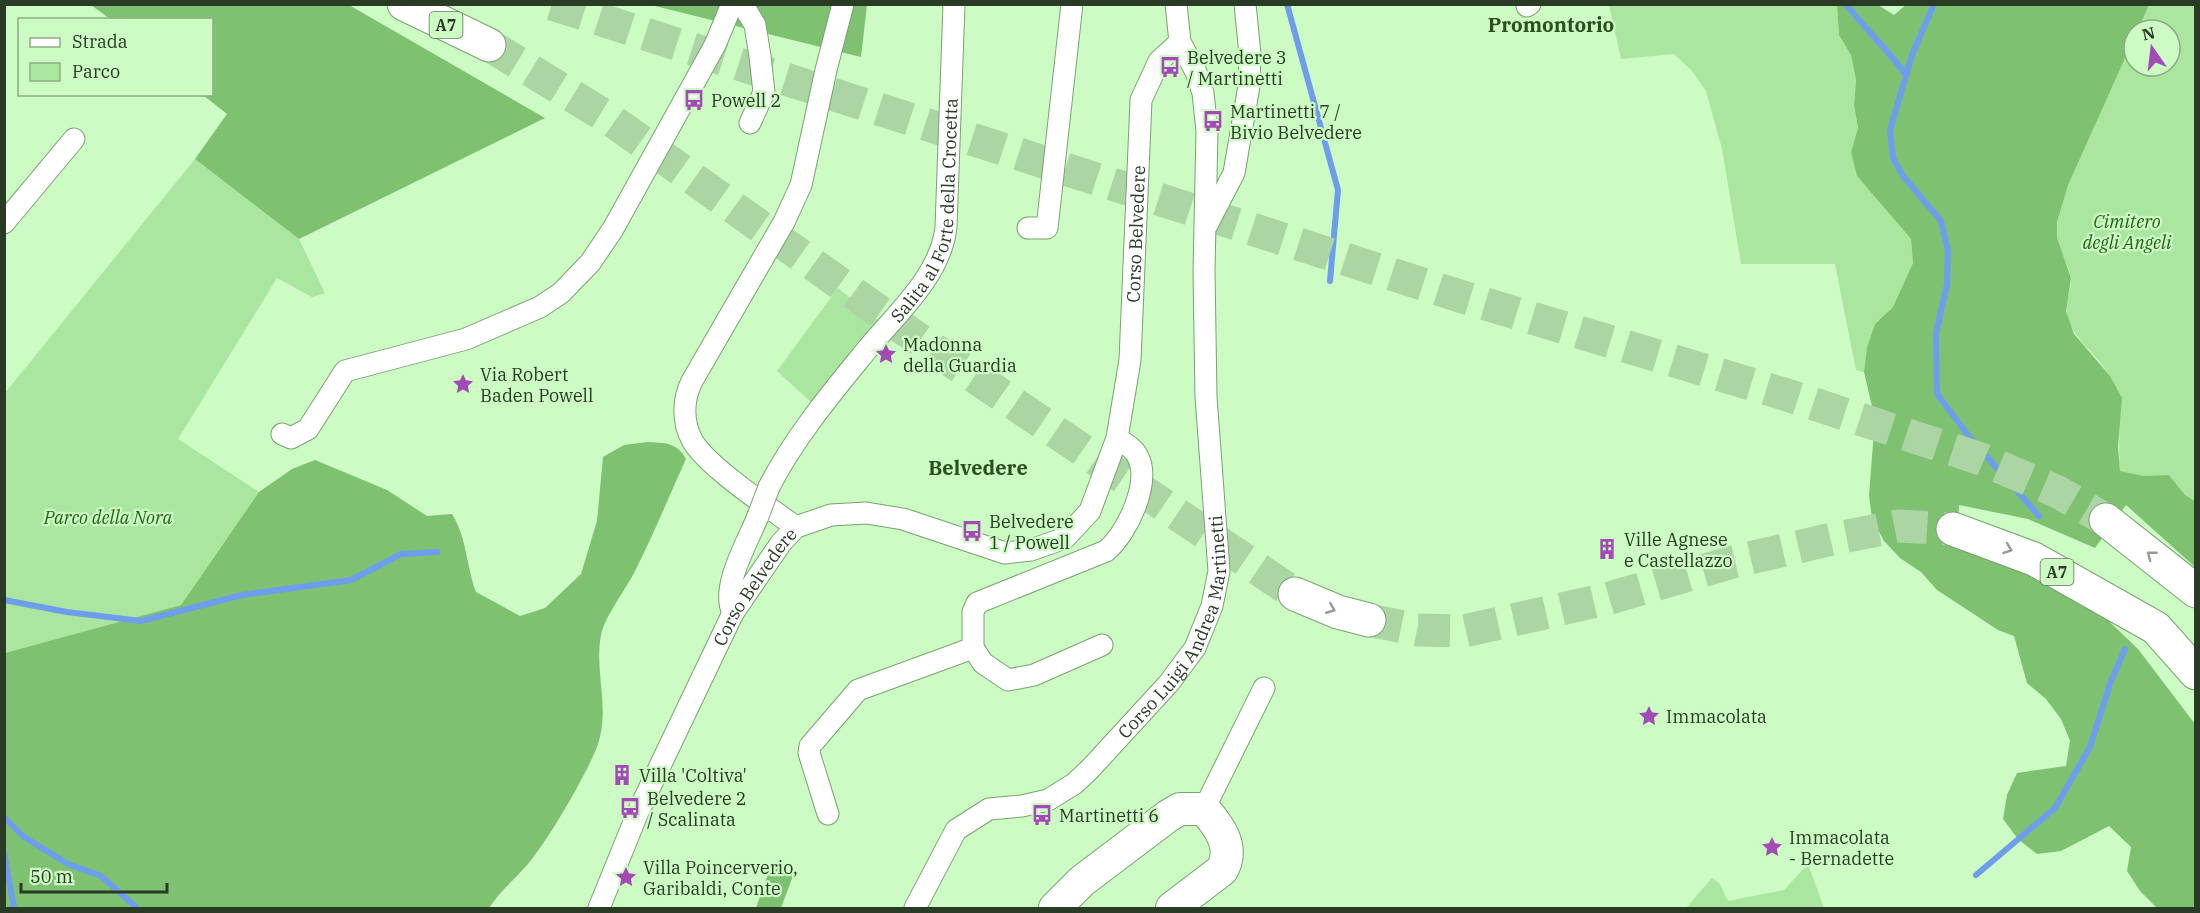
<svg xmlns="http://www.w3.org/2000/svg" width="2200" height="913" font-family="'IBM Plex Serif',serif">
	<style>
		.green { fill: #abe6a0 }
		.forest { fill: #7ec171 }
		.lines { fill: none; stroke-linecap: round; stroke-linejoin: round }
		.stream { stroke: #6e9dee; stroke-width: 6 }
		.highway-tunnel { stroke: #abd5a3; stroke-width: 33; stroke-dasharray: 33 16; stroke-linecap: butt }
		.street-casing { stroke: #78a370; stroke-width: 23 }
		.secondary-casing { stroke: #78a370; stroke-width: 34 }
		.highway-casing { stroke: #78a370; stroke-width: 35 }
		.street { stroke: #fff; stroke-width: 21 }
		.secondary { stroke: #fff; stroke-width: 32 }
		.highway { stroke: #fff; stroke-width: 33 }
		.street-bridge-casing { stroke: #78a370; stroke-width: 23; stroke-linecap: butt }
		.street-bridge { stroke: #fff; stroke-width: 21 }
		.oneway { stroke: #949d92 }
		.labels { text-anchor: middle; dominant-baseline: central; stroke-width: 4.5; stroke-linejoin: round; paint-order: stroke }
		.shield { fill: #ccfbc3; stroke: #5a7554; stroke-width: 1.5 }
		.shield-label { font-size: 16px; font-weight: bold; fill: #293b25 }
		.poi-label { font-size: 18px; fill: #293b25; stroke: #ccfbc3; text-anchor: start }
		.street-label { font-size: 18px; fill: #293b25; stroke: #ccfbc3 }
		.park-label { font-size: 18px; font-style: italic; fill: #236416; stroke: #ccfbc3 }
		.neighbourhood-label { font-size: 20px; font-weight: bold; fill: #285020; stroke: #ccfbc3 }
	</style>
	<rect width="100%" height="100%" fill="#ccfbc3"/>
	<g class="green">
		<path d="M1609,5H1837L1839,35L1851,55L1856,80L1854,105L1858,128L1851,152L1857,176L1911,239L1913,263L1893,307L1875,324L1867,347L1864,372L1856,370L1835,264H1741L1722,149L1706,91L1692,71L1674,54L1621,59Z"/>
		<path d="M2149,5H2195V501L2185,495L2169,475L2144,476L2120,471C2117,440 2125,406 2110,377C2098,353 2072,341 2067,313C2064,301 2073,288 2071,277C2068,263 2058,252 2057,238C2052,198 2115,80 2134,38V66H2170V30H2138Z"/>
		<path d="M195,159L299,239L325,293L312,297L277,278L178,439L259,492L181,605L5,653V393Z"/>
		<path d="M838,288L882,323L811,402L777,371Z"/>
		<path d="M1808,864L1824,908H1686L1712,878L1720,884L1728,901L1784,890Z"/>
	</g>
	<g class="forest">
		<path d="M1907,4L2149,5L2138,30H2134V38L2068,185L2057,222V238L2071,278L2066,311L2074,334L2110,376L2122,398L2118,447L2120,471L2144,476L2169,475L2185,495L2195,501V567L2126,505L2095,548L2028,519L1959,505L1957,544L2027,567L2095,608L2138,649L2195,724V908H2157L2140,891L2127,871L2131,847L2109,826L2061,851L2037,854L2018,839L2003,819L2007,795L2017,773L2066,766L2070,741L2061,719L2046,699L2027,683L2014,636L1998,630L1937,590L1921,572L1900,558L1884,541L1872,519L1869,495L1875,419L1864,372L1867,347L1875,324L1893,307L1913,263L1911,239L1857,176L1851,152L1858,128L1854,105L1856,80L1851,55L1839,35L1837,5H1878L1894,15Z"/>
		<path d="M91,5H349L545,118L299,239L195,159L227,114L203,95L212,94V20L110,19Z"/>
		<path d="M651,5H867L861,57Z"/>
		<path d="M648,442C664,443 677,442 686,459C669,496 654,534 635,571C626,589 605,616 601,635C594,673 611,709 597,747C584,779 550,837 528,864C514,880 500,891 489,908H5V653L181,605L259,492L292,469L315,460L387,490L427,516L452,514C467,538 466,565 476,592L520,616L545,608L581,574L597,521L603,457L624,445Z"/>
		<path d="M771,866L794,873L781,908H756Z"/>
	</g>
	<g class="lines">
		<g class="stream">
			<path d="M1287,4L1338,190L1330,281"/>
			<path d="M1846,4C1865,29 1888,50 1906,75"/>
			<path d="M1934,4L1912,55L1890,130L1893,158L1903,176L1941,221L1948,251L1947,285L1936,333L1937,394L1968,435L2039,516"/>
			<path d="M4,600L67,612L141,621L242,595L351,580L401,554L437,552"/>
			<path d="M4,817L24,837L68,864L101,876L137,908"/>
			<path d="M4,853L14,908"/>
			<path d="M1976,875L2055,808L2090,747L2111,681L2125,649"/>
		</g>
		<g class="highway-tunnel">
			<path d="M552,4L1466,298L1787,395L1981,459L2058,492L2106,520"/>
			<path d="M489,45L607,117L898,325L1295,594"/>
			<path d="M1369,620L1418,630L1464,631L1606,599L1733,562L1832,539L1898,526L1953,529"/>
		</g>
		<defs>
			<g id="street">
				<path d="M736,4L746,10L755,25L760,56L764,92L750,123"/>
				<path d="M1527,6L1530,4"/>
				<path d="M4,223L74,139"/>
				<path d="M1207,225L1234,173L1249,86L1250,54L1245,4"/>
				<path d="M1028,228H1047L1072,4"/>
				<path d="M282,434L291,438L308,429L345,371L466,339L540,307L561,293L590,263L613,229L715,45L732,4"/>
				<path id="s1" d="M769,487C794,438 830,395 865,352C895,315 941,276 946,227L954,4"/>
				<path d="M796,527C771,509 705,465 692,440C682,421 683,399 692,381L784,222L801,185L826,70L843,4"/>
				<path d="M733,613C720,587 748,542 758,516"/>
				<path d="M973,648L983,663L1008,680L1034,675L1102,645"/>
				<path d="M1204,809L1264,688"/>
				<path d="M828,814L809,753L810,746L858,690L973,648V612L977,603L1106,551C1127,534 1151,483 1138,457C1134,448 1124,443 1117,438"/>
				<path id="s2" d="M599,908L638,812L733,613L781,543L796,527L831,515L866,513L903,519L1005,553L1031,550L1065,538L1090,511L1117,438L1130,360L1141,100L1159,61L1180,42"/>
				<path id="s3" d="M915,908L956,830L989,809L1022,806L1048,800L1074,784L1090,769L1169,683L1195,648L1212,606L1219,571L1206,397L1204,271L1207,131L1203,93L1196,72L1180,42L1176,4"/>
			</g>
			<path id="secondary" d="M1055,908L1082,881L1168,816L1180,809H1204C1219,826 1235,847 1222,870L1172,908"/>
			<g id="highway">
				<path d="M404,4L489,45"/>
				<path d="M2106,520L2196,591"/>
				<path d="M1953,529L2034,559L2156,628L2196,673"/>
				<path d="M1295,594L1338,612L1369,620"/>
			</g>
		</defs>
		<use href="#street" class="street-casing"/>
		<use href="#secondary" class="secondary-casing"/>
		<use href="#highway" class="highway-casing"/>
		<use href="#street" class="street"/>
		<use href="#secondary" class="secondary"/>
		<use href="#highway" class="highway"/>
		<defs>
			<path id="street-bridge" d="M758,516L769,487"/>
		</defs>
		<use href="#street-bridge" class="street-bridge-casing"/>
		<use href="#street-bridge" class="street-bridge"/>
	</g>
	<defs><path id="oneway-chevron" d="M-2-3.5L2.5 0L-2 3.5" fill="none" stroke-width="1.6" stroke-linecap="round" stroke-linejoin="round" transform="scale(1.5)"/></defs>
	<g class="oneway">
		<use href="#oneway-chevron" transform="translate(2008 549) rotate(20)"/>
		<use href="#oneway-chevron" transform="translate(2151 555) rotate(-142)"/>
		<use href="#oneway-chevron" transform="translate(1331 609) rotate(22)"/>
	</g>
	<defs>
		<symbol id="bus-bare" viewBox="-9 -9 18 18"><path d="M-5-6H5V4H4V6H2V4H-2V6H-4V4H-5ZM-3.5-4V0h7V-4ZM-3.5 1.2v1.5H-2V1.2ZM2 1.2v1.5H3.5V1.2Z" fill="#a44ab6" stroke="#ccfbc3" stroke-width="2.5" paint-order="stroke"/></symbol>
		<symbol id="sight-bare" viewBox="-9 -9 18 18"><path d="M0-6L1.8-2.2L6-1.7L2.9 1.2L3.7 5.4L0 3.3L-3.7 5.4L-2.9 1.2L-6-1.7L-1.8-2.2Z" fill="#a44ab6" stroke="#ccfbc3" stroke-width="2.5" paint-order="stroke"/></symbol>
		<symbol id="building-bare" viewBox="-9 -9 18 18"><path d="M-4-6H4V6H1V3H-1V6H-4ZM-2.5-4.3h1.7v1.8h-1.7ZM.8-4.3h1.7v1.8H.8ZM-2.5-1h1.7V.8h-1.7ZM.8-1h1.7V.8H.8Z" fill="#a44ab6" stroke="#ccfbc3" stroke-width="2.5" paint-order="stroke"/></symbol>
	</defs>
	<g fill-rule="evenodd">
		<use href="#bus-bare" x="1155" y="52" width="30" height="30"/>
		<use href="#bus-bare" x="679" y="85" width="30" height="30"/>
		<use href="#bus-bare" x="1198" y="106" width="30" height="30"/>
		<use href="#sight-bare" x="871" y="339" width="30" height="30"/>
		<use href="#sight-bare" x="448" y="369" width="30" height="30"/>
		<use href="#bus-bare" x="957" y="516" width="30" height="30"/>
		<use href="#building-bare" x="1592" y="534" width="30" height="30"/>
		<use href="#sight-bare" x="1634" y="701" width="30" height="30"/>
		<use href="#building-bare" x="607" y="760" width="30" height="30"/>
		<use href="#bus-bare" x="615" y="793" width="30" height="30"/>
		<use href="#bus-bare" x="1027" y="800" width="30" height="30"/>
		<use href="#sight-bare" x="1757" y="832" width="30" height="30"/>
		<use href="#sight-bare" x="611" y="862" width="30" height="30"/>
	</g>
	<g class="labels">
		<g class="shield">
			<rect x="429.5" y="12" width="33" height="26" rx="4.5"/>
			<rect x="2040.5" y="559" width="33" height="26" rx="4.5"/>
		</g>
		<g class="shield-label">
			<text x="446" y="25">A7</text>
			<text x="2057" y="572">A7</text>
		</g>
		<g class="poi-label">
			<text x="1187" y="57">Belvedere 3<tspan x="1187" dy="21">/ Martinetti</tspan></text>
			<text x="711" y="100">Powell 2</text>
			<text x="1230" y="111">Martinetti 7 /<tspan x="1230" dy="21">Bivio Belvedere</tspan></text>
			<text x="903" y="344">Madonna<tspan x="903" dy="21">della Guardia</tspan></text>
			<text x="480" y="374">Via Robert<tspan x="480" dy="21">Baden Powell</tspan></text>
			<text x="989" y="521">Belvedere<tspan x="989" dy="21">1 / Powell</tspan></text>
			<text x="1624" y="539">Ville Agnese<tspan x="1624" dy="21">e Castellazzo</tspan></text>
			<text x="1666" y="716">Immacolata</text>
			<text x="639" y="775">Villa 'Coltiva'</text>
			<text x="647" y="798">Belvedere 2<tspan x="647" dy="21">/ Scalinata</tspan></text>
			<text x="1059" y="815">Martinetti 6</text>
			<text x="1789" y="837">Immacolata<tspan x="1789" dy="21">- Bernadette</tspan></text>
			<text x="643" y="867">Villa Poincerverio,<tspan x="643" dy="21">Garibaldi, Conte</tspan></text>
		</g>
		<g class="street-label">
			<text stroke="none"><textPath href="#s1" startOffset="328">Salita al Forte della Crocetta</textPath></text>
			<text stroke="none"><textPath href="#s2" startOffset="1030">Corso Belvedere</textPath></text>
			<text stroke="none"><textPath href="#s2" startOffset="358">Corso Belvedere</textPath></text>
			<text stroke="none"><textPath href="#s3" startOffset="411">Corso Luigi Andrea Martinetti</textPath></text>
		</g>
		<g class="park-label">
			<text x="2127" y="221">Cimitero<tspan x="2127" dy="21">degli Angeli</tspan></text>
			<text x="108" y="517">Parco della Nora</text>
		</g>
		<g class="neighbourhood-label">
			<text x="1551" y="24">Promontorio</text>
			<text x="978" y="467">Belvedere</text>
		</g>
	</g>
	<rect width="2200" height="913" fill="none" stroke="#293b25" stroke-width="12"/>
	<rect x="18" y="18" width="195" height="78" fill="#ccfbc3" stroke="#8bae84" stroke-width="1.5"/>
	<rect x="30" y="38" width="30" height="9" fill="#ffffff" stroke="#8bae84" stroke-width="1.5"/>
	<text x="72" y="48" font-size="18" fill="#293b25">Strada</text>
	<rect x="30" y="63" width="30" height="18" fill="#abe6a0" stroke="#8bae84" stroke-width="1.5"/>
	<text x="72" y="78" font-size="18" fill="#293b25">Parco</text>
	<g transform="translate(2152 48) rotate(346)"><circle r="28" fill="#ccfbc3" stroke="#8bae84" stroke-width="1.5"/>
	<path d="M0-4.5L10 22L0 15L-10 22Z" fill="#a44ab6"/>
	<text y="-9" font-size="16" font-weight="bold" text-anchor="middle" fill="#293b25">N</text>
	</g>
	<path d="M21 883v9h146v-9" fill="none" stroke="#293b25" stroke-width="3"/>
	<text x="30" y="883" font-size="18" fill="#293b25" stroke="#ccfbc3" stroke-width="4.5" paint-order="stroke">50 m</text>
</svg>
